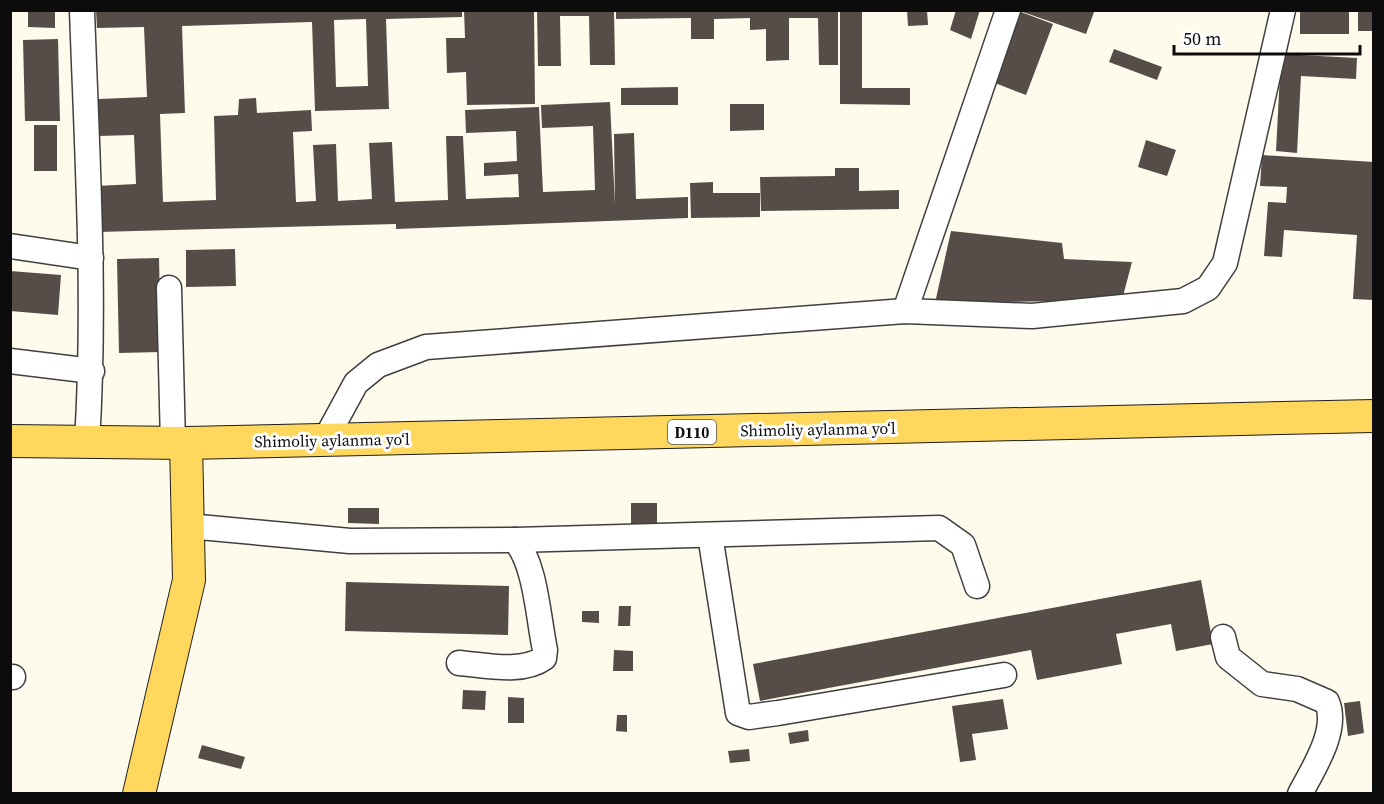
<svg xmlns="http://www.w3.org/2000/svg" width="1384" height="804" font-family="'Source Serif 4',serif">
	<style>
		.building { fill: #564d48; fill-rule: evenodd }
		.lines { fill: none; stroke-linecap: round; stroke-linejoin: round }
		.minor-casing { stroke: #3f3f3f; stroke-width: 27 }
		.major-casing { stroke: #1d1d1d; stroke-width: 34 }
		.minor { stroke: #fff; stroke-width: 24 }
		.major { stroke: #ffd75c; stroke-width: 32 }
		.labels { text-anchor: middle; dominant-baseline: central; stroke-width: 6; stroke-linejoin: round; paint-order: stroke }
		.shield { fill: #fff; stroke: #555; stroke-width: 1.5 }
		.shield-label { font-size: 15px; font-weight: bold; fill: #0c0c0c }
		.street-label { font-size: 16px; fill: #0c0c0c; stroke: #fff }
	</style>
	<rect width="100%" height="100%" fill="#fffbec"/>
	<g class="building">
		<path d="M28,10H55V28L28,27Z"/>
		<path d="M96,10H462V17L386,19L389,109L315,111L312,22L182,26L185,113L160,114L163,202L216,200L214,116L238,115L239,99L256,98L257,113L311,110L312,131L293,132L296,202L316,201L313,145L336,144L338,201L372,199L369,143L392,142L395,202L448,200L446,136H463L466,199L519,197L518,174L484,176V163L517,161L516,131L466,133L465,110L539,107L543,192L595,190L593,126L542,128L541,105L610,102L615,205L614,134L634,133L636,199L688,197V218L396,229V224L98,232L96,186L136,184L134,135L98,136L99,99L147,97L144,27L97,28ZM366,19L368,86L336,87L334,20Z"/>
		<path d="M464,10H534L535,104L467,105L466,72L447,73L446,38H465Z"/>
		<path d="M537,10H614L615,65H590L589,16H560L561,66H538Z"/>
		<path d="M616,10H838V65H819L818,18H789V60L766,61V29L750,30V18L714,19V39H691V18L616,19Z"/>
		<path d="M840,10H862V88H910V105L840,104Z"/>
		<path d="M907,10H927L928,25L908,26Z"/>
		<path d="M956,10H980L971,39L950,30Z"/>
		<path d="M1088,10L1094,12L1086,34L1020,11Z"/>
		<rect x="1300" y="10" width="49" height="24"/>
		<path d="M1021,12L1053,24L1026,95L995,83Z"/>
		<rect x="1358" y="12" width="16" height="19"/>
		<path d="M58,39L60,121H25L23,40Z"/>
		<path d="M1114,49L1162,67L1157,80L1109,62Z"/>
		<path d="M1281,54L1357,58L1356,79L1301,76L1297,153L1276,151Z"/>
		<path d="M678,87V105H621V88Z"/>
		<path d="M730,104H764V130L730,131Z"/>
		<rect x="34" y="125" width="23" height="46"/>
		<path d="M1146,140L1176,150L1167,176L1138,167Z"/>
		<path d="M1262,155L1374,162V300L1353,299L1357,235L1284,230L1282,257L1264,256L1268,202L1286,203L1287,187L1260,186Z"/>
		<path d="M835,168H859V191L899,190V209L761,211L760,177L835,176Z"/>
		<path d="M713,182V193H760V217L691,218L690,183Z"/>
		<path d="M951,231L1062,243L1064,259L1132,262L1122,300L935,303Z"/>
		<path d="M235,249L236,286L186,287V250Z"/>
		<path d="M159,258L161,352L119,353L117,259Z"/>
		<path d="M10,271L61,275L58,315L10,311Z"/>
		<path d="M631,503H657V527L631,528Z"/>
		<path d="M348,508H379V524L348,523Z"/>
		<path d="M1201,580L1213,644L1176,651L1171,624L1116,634L1122,664L1037,680L1031,650L760,701L753,664Z"/>
		<path d="M346,582L509,586L508,635L345,631Z"/>
		<path d="M619,606H631L630,626H618Z"/>
		<path d="M582,611H599V623L582,622Z"/>
		<path d="M614,650L633,651V671H613Z"/>
		<path d="M463,690L486,691L485,710L462,709Z"/>
		<path d="M508,697L524,698V723H508Z"/>
		<path d="M1003,699L1008,729L972,734L976,760L960,762L952,706Z"/>
		<path d="M1360,701L1364,733L1348,736L1344,703Z"/>
		<path d="M617,715H627V732L616,731Z"/>
		<path d="M808,730L809,741L790,744L788,733Z"/>
		<path d="M202,745L245,757L241,769L198,758Z"/>
		<path d="M749,749L750,761L730,763L728,751Z"/>
	</g>
	<g class="lines">
		<defs>
			<g id="minor">
				<path d="M82,10C87,154 96,298 87,442"/>
				<path d="M10,246L91,258"/>
				<path d="M169,288L173,443"/>
				<path d="M905,311L1008,10"/>
				<path d="M10,361L92,371"/>
				<path d="M325,440L356,383L378,365L426,347L905,311L1032,316L1183,301L1208,288L1225,263L1283,10"/>
				<path d="M188,526L350,541L515,540L939,528L963,545L977,586"/>
				<path d="M710,535L738,713L749,717L778,713L1004,675"/>
				<path d="M1223,637L1228,657L1262,684L1297,689L1327,702C1339,730 1313,769 1300,794"/>
				<path d="M459,663C484,665 522,674 544,658L545,650C538,617 536,565 515,540"/>
				<path d="M10,677H13"/>
			</g>
			<g id="major">
				<path d="M10,441L186,443L1374,416"/>
				<path d="M139,794L189,580L186,443"/>
			</g>
		</defs>
		<use href="#minor" class="minor-casing"/>
		<use href="#major" class="major-casing"/>
		<use href="#minor" class="minor"/>
		<use href="#major" class="major"/>
	</g>
	<g class="labels">
		<rect class="shield" x="668" y="420" width="48" height="24" rx="4.5"/>
		<g class="shield-label">
			<text x="692" y="432">D110</text>
		</g>
		<g class="street-label">
			<text transform="translate(818 429) rotate(-1)">Shimoliy aylanma yoʻl</text>
			<text transform="translate(332 440) rotate(-1)">Shimoliy aylanma yoʻl</text>
		</g>
	</g>
	<rect width="1384" height="804" fill="none" stroke="#0c0c0c" stroke-width="24"/>
	<path d="M1174 45v9h186v-9" fill="none" stroke="#0c0c0c" stroke-width="3"/>
	<text x="1183" y="45" font-size="18" fill="#0c0c0c" stroke="#ffffff" stroke-width="4.5" paint-order="stroke">50 m</text>
</svg>
